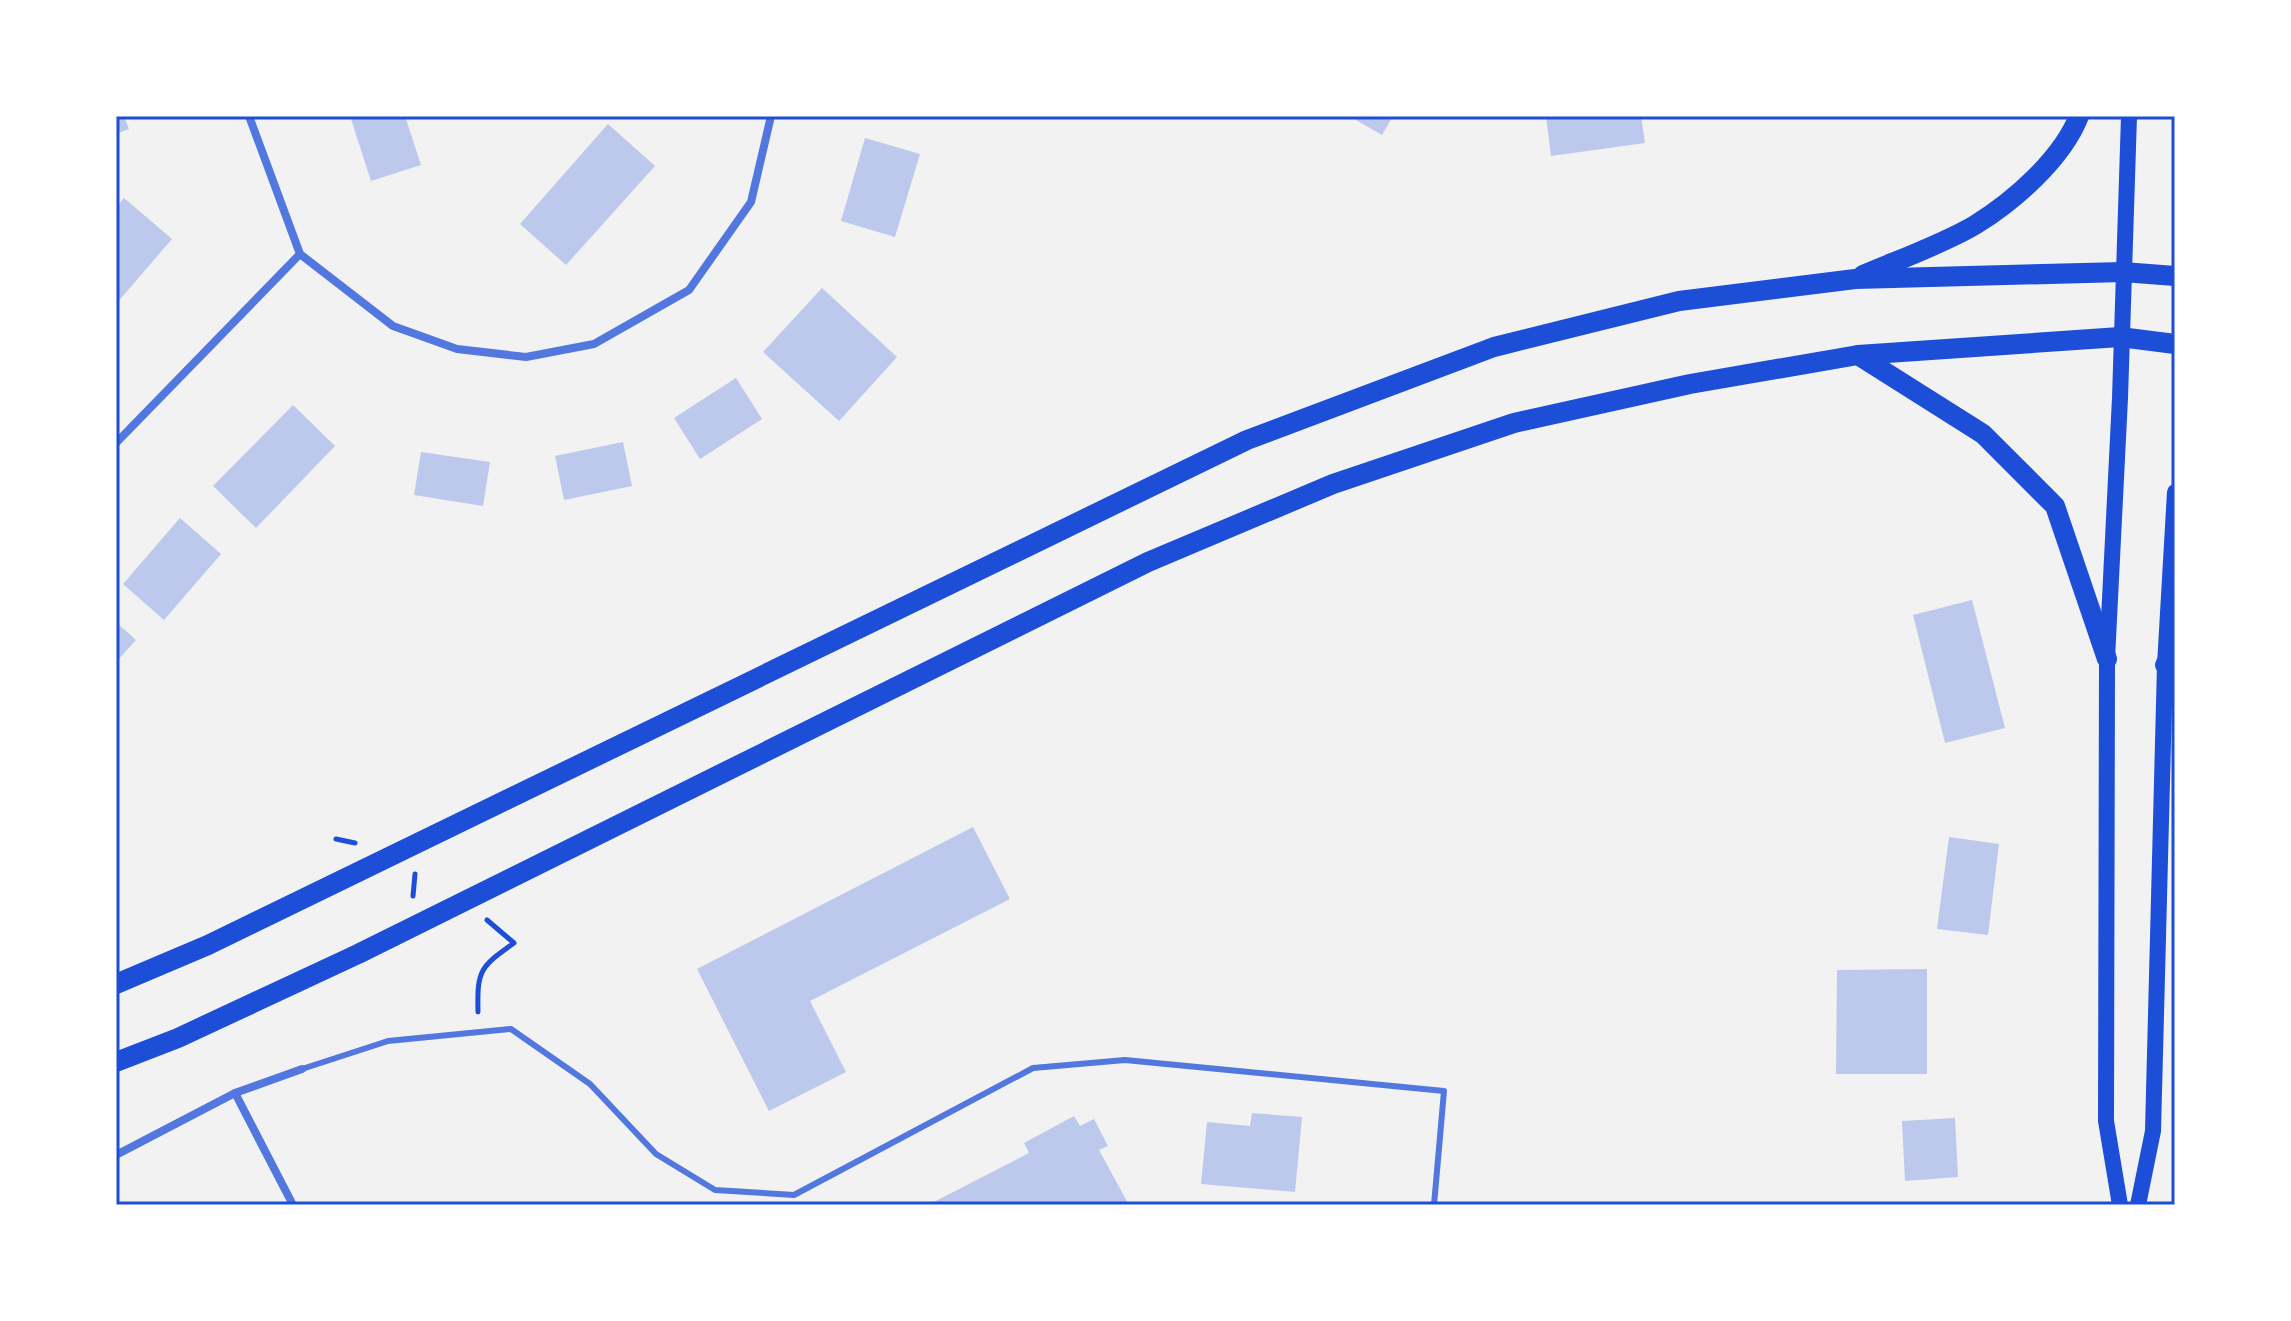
<svg xmlns="http://www.w3.org/2000/svg" width="2291" height="1321" font-family="'Golos Text',sans-serif">
	<style>
		.building { fill: #bdc9ec }
		.lines { fill: none; stroke-linecap: round; stroke-linejoin: round }
		.path { stroke: #1d4ed8; stroke-width: 5 }
		.service { stroke: #5277de; stroke-width: 6 }
		.minor { stroke: #5277de; stroke-width: 8 }
		.secondary { stroke: #1d4ed8; stroke-width: 16 }
		.primary { stroke: #1d4ed8; stroke-width: 20 }
		.neatline { fill: none; stroke: #1d4ed8; stroke-width: 3 }
	</style>
	<rect width="100%" height="100%" fill="#f2f2f2"/>
	<g class="building">
		<path d="M116,116H124L129,129L116,134Z"/>
		<path d="M350,116H405L421,165L371,181Z"/>
		<path d="M1349,116H1393L1382,135Z"/>
		<path d="M1546,116H1641L1645,143L1551,156Z"/>
		<path d="M608,124L655,166L566,265L520,224Z"/>
		<path d="M865,138L920,154L895,237L841,221Z"/>
		<path d="M124,198L172,239L116,304V208Z"/>
		<path d="M822,288L897,357L839,421L763,352Z"/>
		<path d="M736,378L762,419L700,459L674,418Z"/>
		<path d="M293,405L335,446L256,528L213,486Z"/>
		<path d="M623,442L632,486L564,500L555,456Z"/>
		<path d="M421,452L490,462L483,506L414,495Z"/>
		<path d="M180,518L221,554L164,620L123,584Z"/>
		<path d="M1972,600L2005,728L1945,743L1913,615Z"/>
		<path d="M116,622L136,640L116,662Z"/>
		<path d="M973,827L1010,899L810,1001L846,1072L769,1111L697,969Z"/>
		<path d="M1949,837L1999,844L1988,935L1937,929Z"/>
		<path d="M1927,969V1074H1836L1837,970Z"/>
		<path d="M1252,1113L1302,1117L1295,1192L1201,1184L1207,1122L1250,1126Z"/>
		<path d="M1074,1116L1080,1126L1094,1119L1108,1146L1099,1150L1129,1205H928L1029,1153L1024,1143Z"/>
		<path d="M1955,1118L1958,1177L1905,1181L1902,1121Z"/>
	</g>
	<g class="lines">
		<g class="path">
			<path d="M336,839L355,843"/>
			<path d="M413,896L415,874"/>
			<path d="M478,1012C477,970 480,967 514,943L487,920"/>
		</g>
		<path class="service" d="M302,1069L388,1041L511,1029L590,1084L656,1154L715,1190L794,1195L1033,1068L1125,1060L1444,1091L1434,1205"/>
		<g class="minor">
			<path d="M249,116L300,254L393,326L457,349L526,357L594,344L689,290L751,202L771,116"/>
			<path d="M116,443L300,254"/>
			<path d="M235,1093L293,1205"/>
			<path d="M116,1155L235,1093L302,1069"/>
		</g>
		<g class="secondary">
			<path d="M2120,1205L2106,1121L2107,659L2120,398L2129,116"/>
			<path d="M2138,1205L2153,1131L2165,665L2175,492"/>
		</g>
		<g class="primary">
			<path d="M1863,275C1898,260 1943,244 1975,225C2014,201 2062,159 2079,116"/>
			<path d="M1858,355L1983,434L2055,506L2107,659"/>
			<path d="M2165,665L2175,647"/>
			<path d="M116,984L208,945L1247,440L1494,347L1679,301L1855,279L2123,272L2175,276"/>
			<path d="M116,1062L178,1038L358,954L1148,562L1333,484L1514,423L1690,384L1858,355L2120,337L2175,344"/>
		</g>
	</g>
	<rect width="2291" height="1321" fill="none" stroke="#ffffff" stroke-width="236"/>
	<rect x="118" y="118" width="2055" height="1085" class="neatline"/>
</svg>
